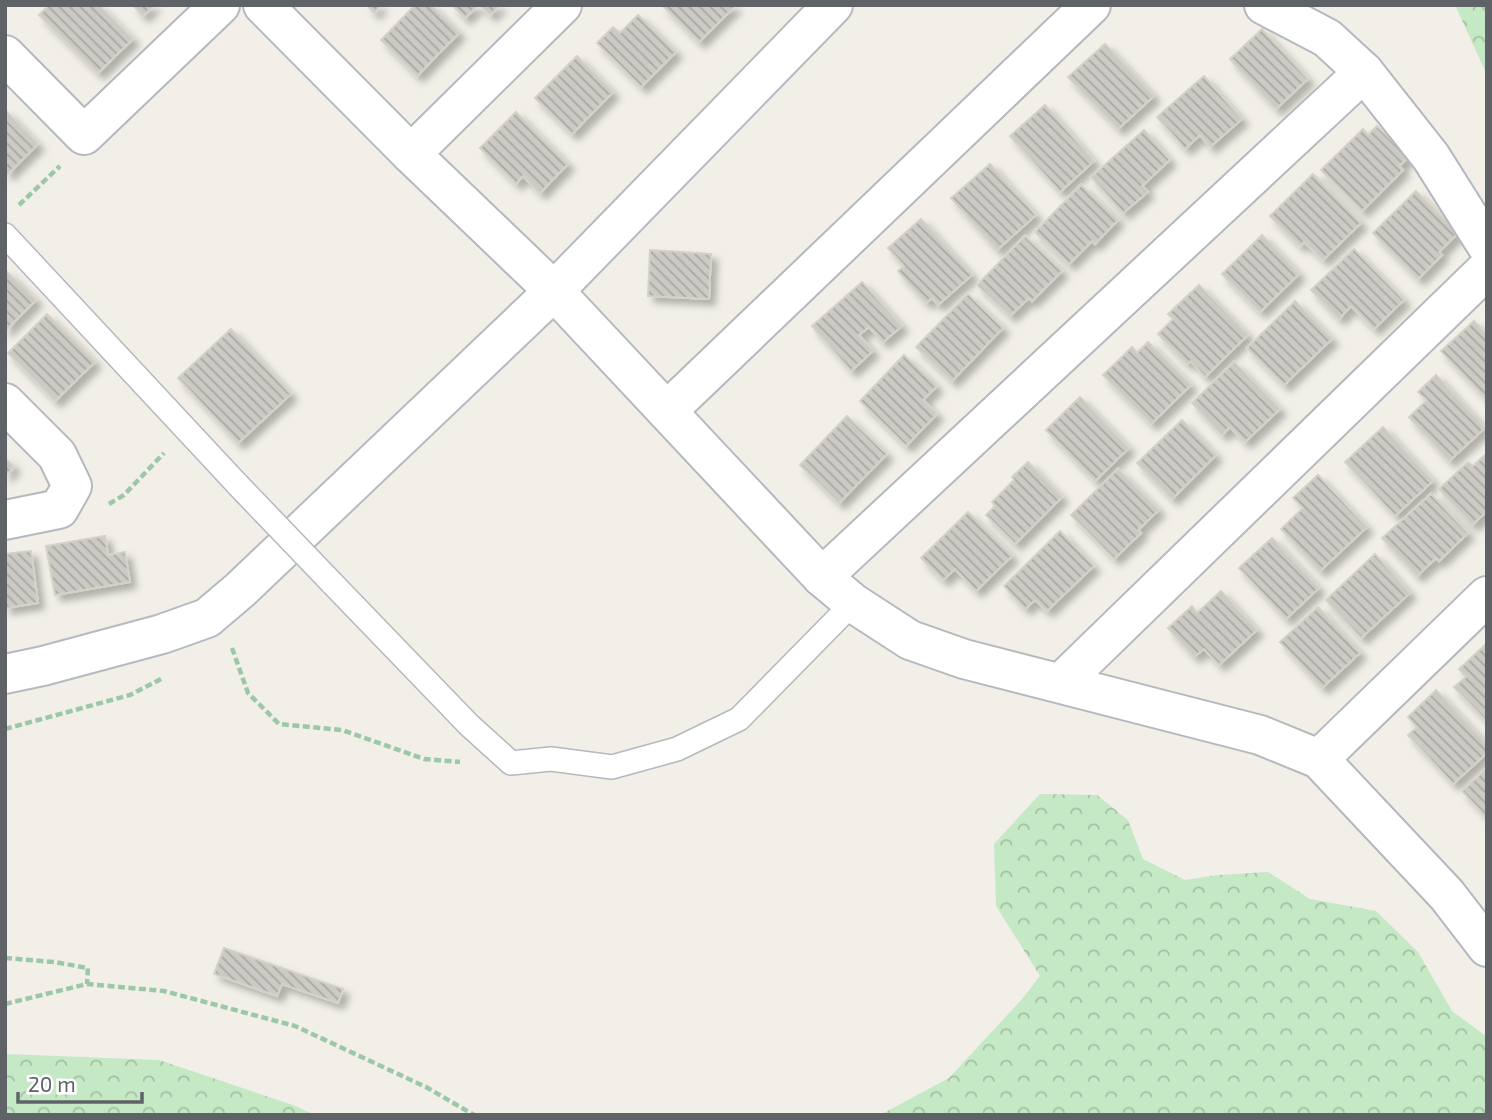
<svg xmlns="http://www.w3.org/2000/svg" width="1492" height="1120" font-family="'Exo 2',sans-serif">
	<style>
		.forest { fill: url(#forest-crowns) }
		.building { fill: url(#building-back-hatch); stroke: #d6d1c6; stroke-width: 2; filter: url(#shadow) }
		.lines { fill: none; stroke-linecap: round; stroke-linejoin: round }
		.lane-casing { stroke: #b5b8bc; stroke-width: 26 }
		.street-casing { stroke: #b5b8bc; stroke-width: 42 }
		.secondary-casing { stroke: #b6babf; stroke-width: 42 }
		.path { stroke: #9cc7a9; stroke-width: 4.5; stroke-dasharray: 7 3.5; stroke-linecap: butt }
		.lane { stroke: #fff; stroke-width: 23 }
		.street { stroke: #fff; stroke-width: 38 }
		.secondary { stroke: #fff; stroke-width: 38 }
		.lane-bridge-casing { stroke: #b5b8bc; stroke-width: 26; stroke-linecap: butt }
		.lane-bridge { stroke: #fff; stroke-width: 23 }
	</style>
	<defs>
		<pattern id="forest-crowns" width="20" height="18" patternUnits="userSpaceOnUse" patternTransform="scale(1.75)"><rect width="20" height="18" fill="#c5e8c5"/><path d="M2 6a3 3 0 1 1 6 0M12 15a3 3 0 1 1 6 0" fill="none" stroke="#a3c0a4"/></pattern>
		<pattern id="building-back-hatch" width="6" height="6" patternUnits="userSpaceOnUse" patternTransform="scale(1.75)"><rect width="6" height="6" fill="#cccac5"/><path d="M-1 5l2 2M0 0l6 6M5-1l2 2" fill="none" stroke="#a9a8a4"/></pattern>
		<filter id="shadow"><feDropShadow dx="6" dy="6" stdDeviation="3.5" flood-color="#0004"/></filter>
	</defs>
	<rect width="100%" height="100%" fill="#f1efe8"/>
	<g class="forest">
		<path d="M1455,5H1487V75Z"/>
		<path d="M1040,794L1097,795L1128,820L1143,859L1185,880L1218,875L1268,872L1310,899L1376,911L1418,952L1452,1011L1487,1037V1115H880L949,1078L1023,998L1040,976L996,906L994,844Z"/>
		<path d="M5,1054L159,1060L293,1105L315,1115H5Z"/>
	</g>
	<g class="building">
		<path d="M49,5H99L133,39L98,73L39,15Z"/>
		<path d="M133,5H154L143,16Z"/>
		<path d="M367,5H381L374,13Z"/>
		<path d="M415,5H431L459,33L417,76L381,40Z"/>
		<path d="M452,5H478L465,18Z"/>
		<path d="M480,5H500L490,15Z"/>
		<path d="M662,5H734L735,6L699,42Z"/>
		<path d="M638,15L676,52L641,87L597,43L613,27L620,33Z"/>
		<path d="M1262,29L1308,79L1276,109L1230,59Z"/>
		<path d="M1105,44L1154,96L1118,129L1068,77Z"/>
		<path d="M577,56L613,92L572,134L535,98Z"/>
		<path d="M1204,76L1242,119L1210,147L1200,135L1185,149L1157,117Z"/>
		<path d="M1045,105L1094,161L1060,192L1010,136Z"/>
		<path d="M5,110L38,144L8,174L5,172Z"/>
		<path d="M516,112L568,164L540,193L523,176L516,184L480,148Z"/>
		<path d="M1377,126L1409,157L1399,166L1403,170L1362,211L1321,170L1363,129L1368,135Z"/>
		<path d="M1144,130L1170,160L1142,186L1148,192L1123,213L1091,177Z"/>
		<path d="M990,164L1036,215L997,250L951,198Z"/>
		<path d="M1313,174L1361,223L1323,260L1304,242L1300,246L1270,216Z"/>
		<path d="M1081,185L1118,220L1095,244L1092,241L1069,264L1035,232Z"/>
		<path d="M1416,191L1458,233L1439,252L1442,255L1418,279L1373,233Z"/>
		<path d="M921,219L972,275L938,305L932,298L926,303L898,271L904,266L888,248Z"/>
		<path d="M1262,235L1299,274L1260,312L1222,274Z"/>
		<path d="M1025,236L1062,271L1032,301L1029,298L1010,316L977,285Z"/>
		<path d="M1354,249L1404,300L1374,329L1351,306L1339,319L1311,290Z"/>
		<path d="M650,250L711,254L709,299L648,296Z"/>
		<path d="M5,270L36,300L5,331Z"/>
		<path d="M862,282L902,326L883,342L869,327L859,335L873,351L851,371L812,326Z"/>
		<path d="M1199,285L1248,335L1205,377L1191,361L1187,364L1158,334L1173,319L1168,314Z"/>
		<path d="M968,294L1003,328L952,381L916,347Z"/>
		<path d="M1295,301L1332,339L1284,385L1247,348Z"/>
		<path d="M47,314L95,362L55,401L8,353Z"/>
		<path d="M1474,321L1487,335V400L1441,351Z"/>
		<path d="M231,329L291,394L238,443L178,378Z"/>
		<path d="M1148,342L1191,385L1151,424L1103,375L1132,347L1137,353Z"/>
		<path d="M904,355L937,386L923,400L937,414L906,446L860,401Z"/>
		<path d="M1234,362L1280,409L1245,442L1230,427L1222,435L1192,403Z"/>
		<path d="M1436,375L1485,428L1449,461L1409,417L1427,400L1418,392Z"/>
		<path d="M1080,397L1129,448L1095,481L1046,430Z"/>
		<path d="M847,416L887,454L839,503L800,465Z"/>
		<path d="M1182,420L1216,455L1172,499L1137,463Z"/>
		<path d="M1383,427L1433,481L1395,516L1345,462Z"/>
		<path d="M1487,453V511L1472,525L1439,489L1468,462L1473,466Z"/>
		<path d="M5,458L14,467L5,476Z"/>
		<path d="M1028,462L1062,497L1015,544L986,515L995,506L992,502L1014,480L1012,477Z"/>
		<path d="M1118,469L1159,510L1138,530L1141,533L1114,559L1071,515Z"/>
		<path d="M1318,475L1367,527L1320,571L1281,529L1303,508L1293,498Z"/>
		<path d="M1431,494L1468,533L1439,561L1436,558L1417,576L1382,538Z"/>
		<path d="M968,512L1012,556L976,591L955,569L943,580L921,558Z"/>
		<path d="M1060,531L1094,566L1047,611L1035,600L1025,609L1004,586Z"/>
		<path d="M105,536L108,555L125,552L130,582L55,595L46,546Z"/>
		<path d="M1272,538L1319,588L1286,619L1239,568Z"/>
		<path d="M31,551L38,603L5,608V554Z"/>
		<path d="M1375,554L1410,593L1361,638L1326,600Z"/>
		<path d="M1221,591L1257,630L1219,665L1204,649L1194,657L1168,628L1192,606L1197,613Z"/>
		<path d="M1318,607L1360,653L1322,688L1280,642Z"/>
		<path d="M1487,643V722L1454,687L1466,677L1459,669Z"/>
		<path d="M1436,690L1487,745V753L1453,784L1408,735L1417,727L1408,717Z"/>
		<path d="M1487,768V818L1462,791Z"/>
		<path d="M224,948L343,989L338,1003L282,984L277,996L214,974Z"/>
	</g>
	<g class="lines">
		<defs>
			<g id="lane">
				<path d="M5,235L238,485"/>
				<path d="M332,583L469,725L511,763L551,759L612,767L677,749L739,719L853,603"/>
			</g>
			<g id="street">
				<path d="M263,5L411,154L554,291L822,577L853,603L910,640L964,659L1260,735L1319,759L1447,895L1487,947"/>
				<path d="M1264,5L1327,38L1364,72L1431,157L1487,246"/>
				<path d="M5,55L84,135L220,5"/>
				<path d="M411,154L562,5"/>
				<path d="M5,403L57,455L72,486L59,509L5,520"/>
				<path d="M667,411L1091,5"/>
				<path d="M822,577L1364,72"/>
				<path d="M1061,683L1487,269"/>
				<path d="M1319,759L1487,596"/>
			</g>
			<path id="secondary" d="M5,674L43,666L162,634L207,618L240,590L554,291L833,5"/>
		</defs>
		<use href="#lane" class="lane-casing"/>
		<use href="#street" class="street-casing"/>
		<use href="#secondary" class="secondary-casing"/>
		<g class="path">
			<path d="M19,205L60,166"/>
			<path d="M109,504L124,495L164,453"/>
			<path d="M232,648L248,693L279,724L342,730L424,759L460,762"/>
			<path d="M5,729L130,695L161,679"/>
			<path d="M5,958L54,962L88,968L87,984"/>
			<path d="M5,1004L87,984L164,991L295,1026L426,1087L474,1115"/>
		</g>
		<use href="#lane" class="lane"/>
		<use href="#street" class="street"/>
		<use href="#secondary" class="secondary"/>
		<defs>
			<path id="lane-bridge" d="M238,485L332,583"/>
		</defs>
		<use href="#lane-bridge" class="lane-bridge-casing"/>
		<use href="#lane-bridge" class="lane-bridge"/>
	</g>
	<rect width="1492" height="1120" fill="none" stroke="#5f6368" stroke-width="14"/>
	<path d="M18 1092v10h124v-10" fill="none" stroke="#5f6368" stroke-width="3.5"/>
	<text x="28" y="1092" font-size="21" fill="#5f6368" stroke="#ffffff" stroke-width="5" paint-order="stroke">20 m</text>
</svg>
